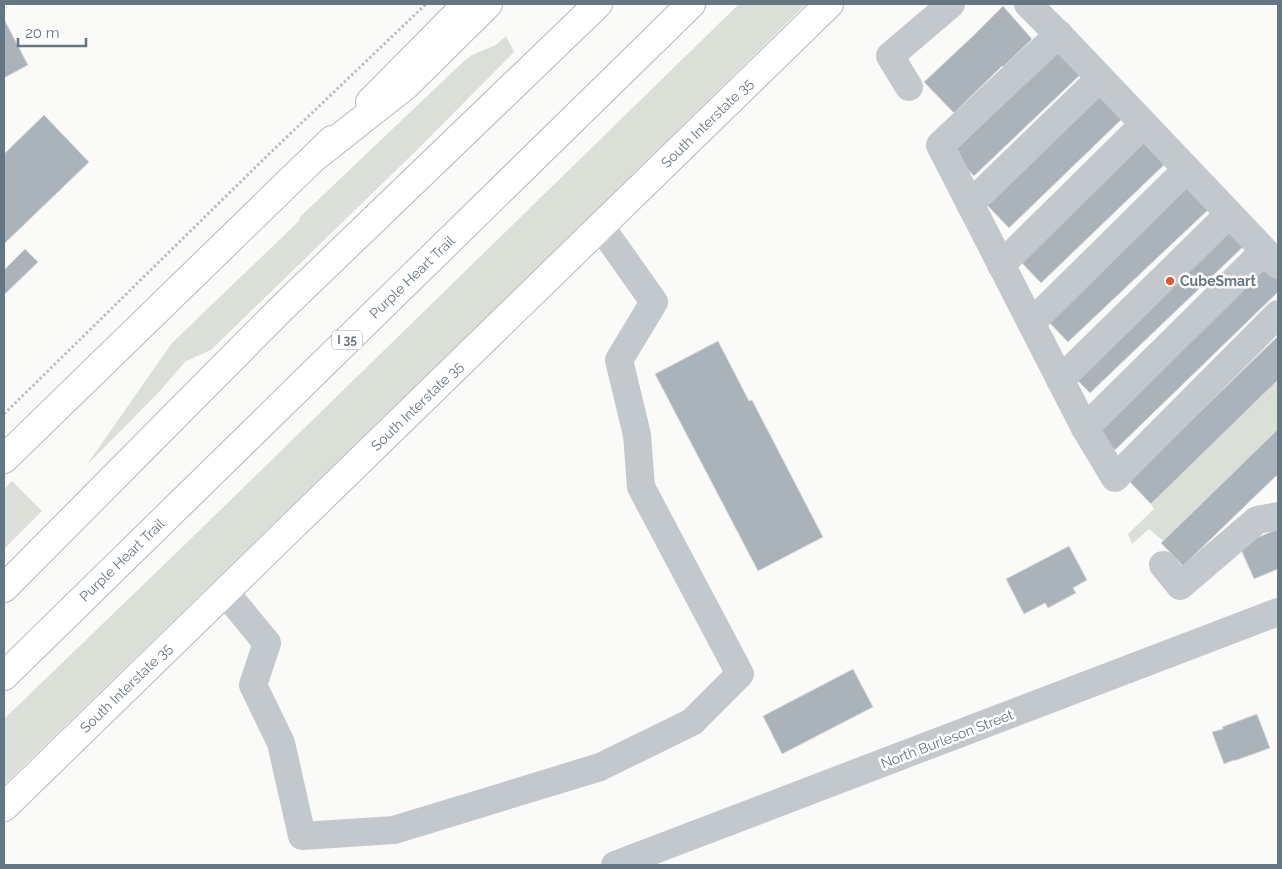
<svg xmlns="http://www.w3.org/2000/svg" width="1282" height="869" font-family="Raleway,sans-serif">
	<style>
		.green { fill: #dadfd7 }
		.building { fill: #aab3b9; stroke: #dcdcda }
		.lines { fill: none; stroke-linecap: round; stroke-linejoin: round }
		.major-casing { stroke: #b5babe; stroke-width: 30 }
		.highway-casing { stroke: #b4b9bd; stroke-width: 30 }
		.path { stroke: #bbbfc2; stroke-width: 3; stroke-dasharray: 2.5 2.5; stroke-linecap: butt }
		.minor { stroke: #c3c8cc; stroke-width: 28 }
		.major { stroke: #fff; stroke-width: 28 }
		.highway { stroke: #fff; stroke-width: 28 }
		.poi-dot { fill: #e4572e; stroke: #fff; stroke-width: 2 }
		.labels { text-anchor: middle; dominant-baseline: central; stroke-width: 5; stroke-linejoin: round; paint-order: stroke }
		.shield { fill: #fff; stroke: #939fa8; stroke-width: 1 }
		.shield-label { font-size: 12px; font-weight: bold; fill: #657683 }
		.street-label { font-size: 14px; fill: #657683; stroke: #fff }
		.poi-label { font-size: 14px; font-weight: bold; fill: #657683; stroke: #fff; text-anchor: start }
	</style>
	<rect width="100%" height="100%" fill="#fafaf8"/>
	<g class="green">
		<path d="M739,4H806L547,258L4,785V719L201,529Z"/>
		<path d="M506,36L514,52L422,145L211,350L186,361L157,394L86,466L172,343L299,221L300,217L463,62L472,55L496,45Z"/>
		<path d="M1278,380V429L1163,541L1149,529L1132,544L1128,534L1154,509L1151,504Z"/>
		<path d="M12,481L42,511L4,549V489Z"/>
	</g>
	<g class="building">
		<path d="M1003,6L1032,39L1003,67L1002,66L954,113L924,82L973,36Z"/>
		<path d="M4,19L28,65L4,78Z"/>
		<path d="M1060,50L1082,73L974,176L952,153Z"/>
		<path d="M1102,94L1124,117L1009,228L987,205Z"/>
		<path d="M44,115L89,162L4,244V154Z"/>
		<path d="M1145,139L1167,162L1041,283L1019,260Z"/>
		<path d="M1188,185L1210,208L1068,342L1046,319Z"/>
		<path d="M1231,229L1246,244L1090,393L1075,378Z"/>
		<path d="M25,249L38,262L4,295V270Z"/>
		<path d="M1266,266L1278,279V292L1115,450L1096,431Z"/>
		<path d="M1278,336V380L1151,504L1129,481Z"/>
		<path d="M718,341L749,401L752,400L823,537L758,571L655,374Z"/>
		<path d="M1278,429V478L1276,476L1183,566L1161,543Z"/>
		<path d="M1278,529V569L1254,579L1239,545Z"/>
		<path d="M1069,546L1087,580L1073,588L1076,593L1048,608L1045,603L1024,614L1006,579Z"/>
		<path d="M853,669L873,707L782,754L763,716Z"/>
		<path d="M1257,714L1270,748L1234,761V760L1224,764L1212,732L1223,729L1222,727Z"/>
	</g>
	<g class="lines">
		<defs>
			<g id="major">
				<path d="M370,102L467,4"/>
				<path d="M4,459L332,140"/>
				<path d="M4,807L829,4"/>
			</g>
			<g id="highway">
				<path d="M315,157L405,86L488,4"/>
				<path d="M4,588L282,308L598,4"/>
				<path d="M4,676L691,4"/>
			</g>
		</defs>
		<use href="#major" class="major-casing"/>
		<use href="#highway" class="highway-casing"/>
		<path class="path" d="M4,414L267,156L426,4"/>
		<g class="minor">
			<path d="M1028,4L1066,42L1278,265"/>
			<path d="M1059,34L940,145L1085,428L1115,478L1278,314"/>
			<path d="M909,87L890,56L951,4"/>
			<path d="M970,204L1100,78"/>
			<path d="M1001,265L1144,124"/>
			<path d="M1031,323L1187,169"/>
			<path d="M1060,380L1229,214"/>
			<path d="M1085,428L1264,251"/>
			<path d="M1163,565L1180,586L1257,520L1278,516"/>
			<path d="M225,592L267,643L253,685L281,743L302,836L394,830L600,767L692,722L740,674L641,487L637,435L619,360L654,302L601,227"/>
			<path d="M615,865L1278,612"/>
		</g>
		<use href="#major" class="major"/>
		<use href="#highway" class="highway"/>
	</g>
	<circle class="poi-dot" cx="1170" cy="281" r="5"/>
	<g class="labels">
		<rect class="shield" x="332" y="330.5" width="30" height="19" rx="4"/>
		<g class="shield-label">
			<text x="347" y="340">I 35</text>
		</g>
		<g class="street-label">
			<text transform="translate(707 123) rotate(-44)">South Interstate 35</text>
			<text transform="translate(412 277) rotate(-44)">Purple Heart Trail</text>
			<text transform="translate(417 406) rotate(-44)">South Interstate 35</text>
			<text transform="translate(122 560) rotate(-44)">Purple Heart Trail</text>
			<text transform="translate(126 688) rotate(-44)">South Interstate 35</text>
			<text transform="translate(947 739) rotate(-21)">North Burleson Street</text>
		</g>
		<g class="poi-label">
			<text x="1180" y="281">CubeSmart</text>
		</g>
	</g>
	<rect width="1282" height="869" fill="none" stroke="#657683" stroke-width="10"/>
	<path d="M18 38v8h68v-8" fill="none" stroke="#657683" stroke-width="2.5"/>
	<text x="25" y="38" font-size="15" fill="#657683" stroke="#ffffff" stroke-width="4" paint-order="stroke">20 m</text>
</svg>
